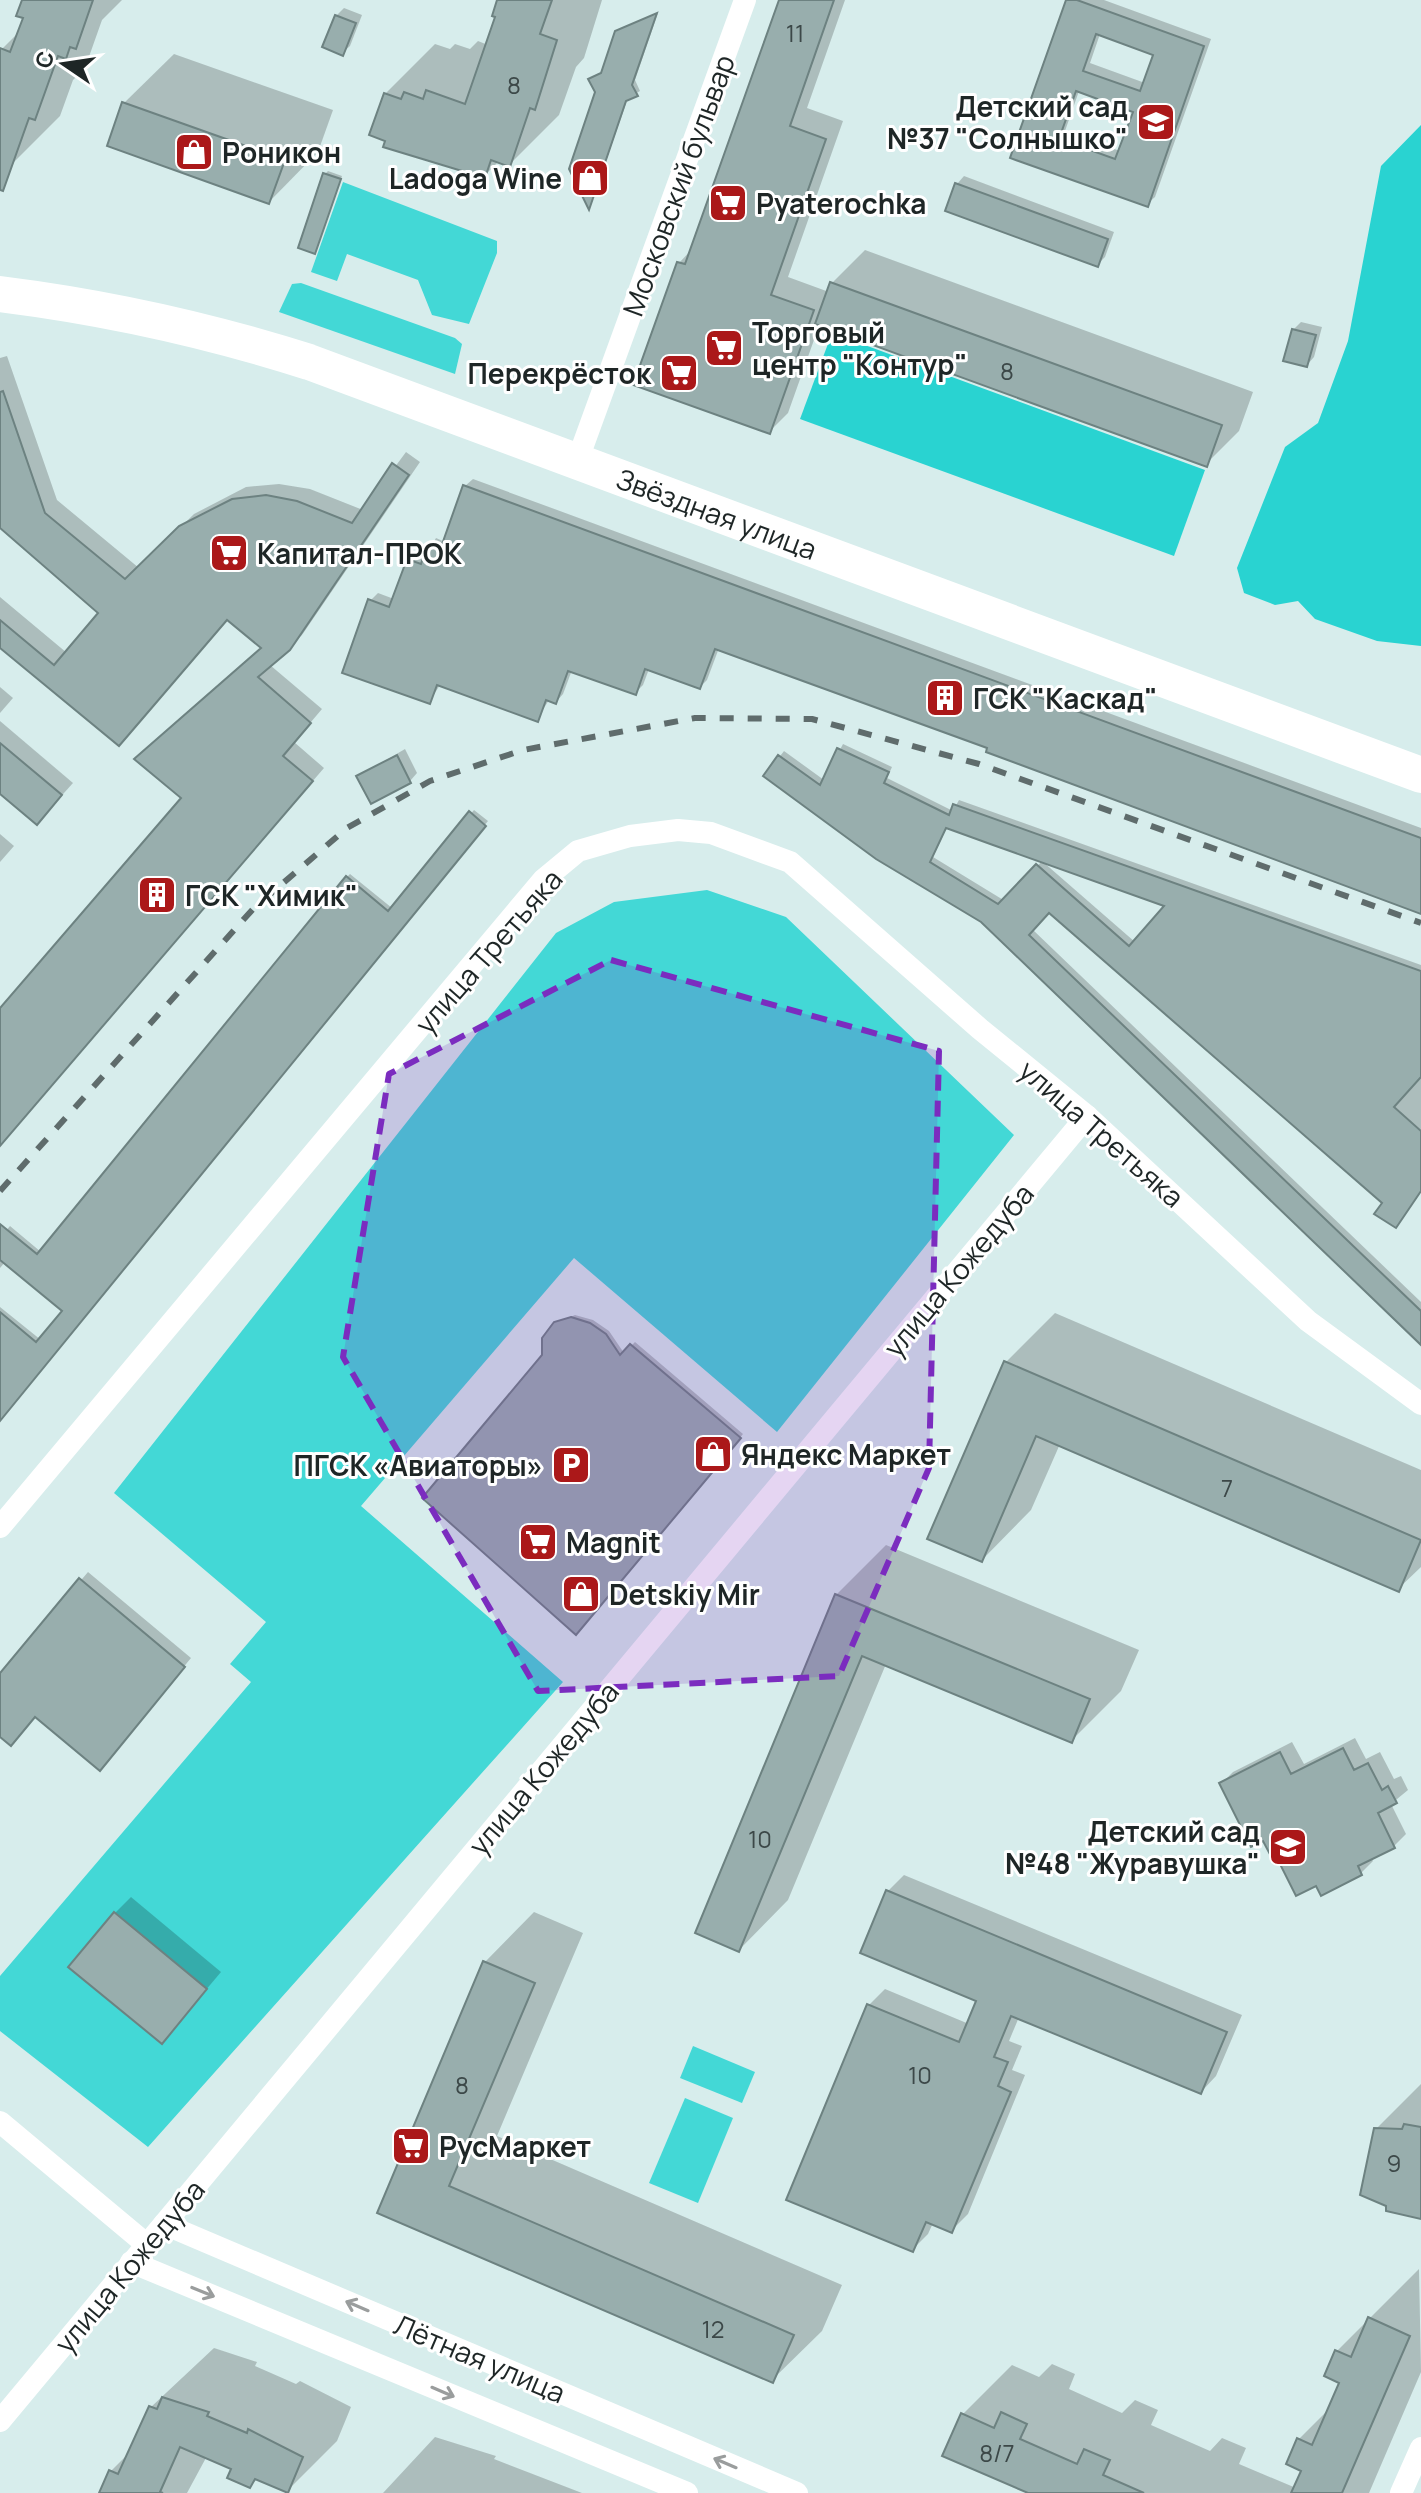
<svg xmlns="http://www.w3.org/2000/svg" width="1421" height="2493" font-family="Manrope,sans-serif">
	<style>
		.green { fill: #43d8d6 }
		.forest { fill: #29d3d1 }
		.shadow { fill: #0003; fill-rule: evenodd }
		.building { fill: #98aead; stroke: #6d8281; stroke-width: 2; fill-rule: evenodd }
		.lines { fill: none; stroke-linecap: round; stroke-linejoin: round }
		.minor { stroke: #fff; stroke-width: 22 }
		.primary { stroke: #fff; stroke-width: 36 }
		.rail { stroke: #5f6c6c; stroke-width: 6; stroke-dasharray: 14 14; stroke-linecap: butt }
		.oneway { stroke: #9a9d9d }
		.marked { fill: #7b2cbf; fill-opacity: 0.2; stroke: #7b2cbf; stroke-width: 6; stroke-dasharray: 16 10; stroke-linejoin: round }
		.labels { text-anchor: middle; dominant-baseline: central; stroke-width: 6; stroke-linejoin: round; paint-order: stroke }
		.number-label { font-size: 24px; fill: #3c4848 }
		.poi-label { font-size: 28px; font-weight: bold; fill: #1e2626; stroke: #fff; text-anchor: start }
		.street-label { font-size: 28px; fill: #1e2626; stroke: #fff }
	</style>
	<rect width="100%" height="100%" fill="#d7edec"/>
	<g class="green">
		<path d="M343,182L497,241V253L469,324L432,315L418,280L347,254L337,281L311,272Z"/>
		<path d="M301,283L455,338L462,344L455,374L279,312L292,284Z"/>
		<path d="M707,890L786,917L1014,1135L777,1432L574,1258L361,1506L563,1682L148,2147L0,2031V1976L251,1682L230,1664L266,1622L114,1493L556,933L614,902Z"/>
		<path d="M693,2046L755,2072L742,2103L680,2078Z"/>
		<path d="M685,2098L733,2118L698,2203L649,2183Z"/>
	</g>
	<g class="forest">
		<path d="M1421,125V646L1377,641L1315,619L1298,601L1275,605L1244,593L1237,568L1285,447L1318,423L1348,341L1381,166Z"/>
		<path d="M832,333L1205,470L1174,556L800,419Z"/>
	</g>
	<g class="shadow">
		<path d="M24,0H122L102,20L85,68L73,80L60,116L10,166H0V51L21,30L26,17Z"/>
		<path d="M500,0H602L584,58L576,67L559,115L509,165L499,161L484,176L385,94L435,44L450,49L455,44L470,49L478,41L488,45Z"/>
		<path d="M781,0H845L807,108L843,121L788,277L829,292L832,283L865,250L1253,392L1239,431L1206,464L820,323L788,413L770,431L679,263L693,248Z"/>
		<path d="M1068,0H1104L1211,39L1155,197L1147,204L1013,156ZM1100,34L1155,54L1145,83L1090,63ZM1079,91L1135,110L1120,151L1065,131Z"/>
		<path d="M344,8L362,15L350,46L342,53L336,16Z"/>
		<path d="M658,13L635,80L640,91L628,98L590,207L597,92L594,76L603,72L617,32Z"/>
		<path d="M174,54L333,110L318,152L269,202L124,103Z"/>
		<path d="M328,171L342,176L314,251L325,174Z"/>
		<path d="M964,176L1114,232L1105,257L1097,265L957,184Z"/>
		<path d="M1301,322L1322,327L1314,357L1307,365L1293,330Z"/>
		<path d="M7,356L57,500L139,568L194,514L246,487L279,484L310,489L363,510L406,452L420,462L302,635L270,665L322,709L294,742L324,768L0,1145V1011L184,798L263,647L228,618L131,731L0,646V597L67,653L101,613L0,521V358Z"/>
		<path d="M473,479L1421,828V912L990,747L719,648L707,680L700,687L649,669L643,685L635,693L572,670L563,694L556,702L549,700L537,719L440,685L429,702L370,601L378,593L394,599L408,560L416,552L426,556L436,538L445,542L465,486Z"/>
		<path d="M0,687L13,698L0,713Z"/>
		<path d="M0,721L73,783L37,823L0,791Z"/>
		<path d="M843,744L892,767L887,778L953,811L959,800L1421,965V1190L1384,1203L1049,910L1032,929L1421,1302V1342L982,921L765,776L784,751L824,780ZM947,827L1167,905L1135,942L1042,861L1005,901L933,857Z"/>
		<path d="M405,749L417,773L410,781L359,776Z"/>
		<path d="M474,810L488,821L0,1419V1307L41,1340L64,1310L5,1262L0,1268V1238L10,1226L41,1252L347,877L350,874L392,908Z"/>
		<path d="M0,834L14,846L0,862Z"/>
		<path d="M1055,1313L1421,1470V1567L1398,1589L1060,1444L1031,1510L982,1560L1006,1362Z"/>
		<path d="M575,1315L593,1320L609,1331L624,1353L635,1342L743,1434L576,1632L544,1356L556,1323Z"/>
		<path d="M886,1545L1139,1650L1121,1691L1072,1740L886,1664L788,1900L739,1950L836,1595Z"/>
		<path d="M88,1572L191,1658L107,1760L36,1715L0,1735V1676Z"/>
		<path d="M1355,1738L1366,1759L1380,1752L1394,1779L1401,1776L1408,1790L1391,1804L1406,1834L1394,1846L1371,1858L1373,1861L1361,1873L1322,1893L1317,1883L1279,1857L1221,1784L1233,1772L1292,1742L1304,1764Z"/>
		<path d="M904,1875L1242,2015L1216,2076L1201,2092L1019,2017L1009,2041L1022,2046L1012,2070L1025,2075L968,2214L952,2230L933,2223L928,2234L912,2250L869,2005L885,1989L969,2024L979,2000L888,1891Z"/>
		<path d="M131,1897L221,1972L162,2042L115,1913Z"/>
		<path d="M534,1912L583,1933L497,2136L842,2285L822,2331L772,2380L380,2212L485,1962Z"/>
		<path d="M1421,2084V2217L1376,2129Z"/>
		<path d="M1419,2269L1421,2372L1369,2493H1032L963,2414L1012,2365L1039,2377L1052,2364L1075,2374L1069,2389L1122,2413L1135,2400L1158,2410L1151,2425L1210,2451L1222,2438L1246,2448L1239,2464L1296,2488L1304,2470L1299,2439L1331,2407L1342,2382L1337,2351Z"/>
		<path d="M214,2348L257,2362L255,2366L296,2384L300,2381L351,2407L337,2441L287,2491L258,2478L250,2486L234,2468L207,2456L187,2493H104L111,2471L131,2451L151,2407Z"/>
		<path d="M435,2437L496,2456L494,2459L582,2493H383Z"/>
	</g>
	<g class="building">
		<path d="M22,0H93L76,49L70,47L66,59L58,56L35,120L29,118L3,191L0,190V48L10,52L23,18L16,16Z"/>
		<path d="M497,0H552L540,34L557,40L535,110L530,108L510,167L491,160L485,178L383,147L385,141L369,135L384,93L401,99L404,92L423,99L426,90L465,104L495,17L492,16Z"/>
		<path d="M779,0H834L790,126L826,139L771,295L814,310L770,434L633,385L677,262L685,264Z"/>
		<path d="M1066,0H1077L1204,46L1148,207L1010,158ZM1096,34L1153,55L1140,91L1083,71ZM1076,91L1133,112L1115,159L1059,139Z"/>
		<path d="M657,13L632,85L638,96L626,101L589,210L569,169L595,92L588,79L601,73L615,31Z"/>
		<path d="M335,15L356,23L343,56L322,47Z"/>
		<path d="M122,102L285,160L269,204L107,146Z"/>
		<path d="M323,173L341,179L315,254L298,248Z"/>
		<path d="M955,183L1108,239L1098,267L945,211Z"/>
		<path d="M830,282L1222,425L1207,467L815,324Z"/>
		<path d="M1292,329L1316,335L1307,367L1283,361Z"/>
		<path d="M3,391L45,513L125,579L179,526L232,499L266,495L297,501L352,523L392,463L409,475L290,650L258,677L311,723L283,756L313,781L0,1146V1008L181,798L134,759L261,648L227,620L119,746L0,648V620L54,665L98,613L0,528V392Z"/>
		<path d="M463,485L1421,838V914L986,752L987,748L715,649L700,689L645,669L636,695L568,671L556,704L546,700L538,722L437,685L430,704L342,673L368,599L389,607L407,559L421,564L427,545L440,550Z"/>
		<path d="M0,743L62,795L37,825L0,794Z"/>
		<path d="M837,748L889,772L884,783L949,815L953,804L1421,971V1077L1394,1107L1421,1131V1191L1396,1228L1374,1214L1382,1203L1049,913L1029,935L1421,1311V1345L981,922L876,859L763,776L778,755L820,785ZM946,828L993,845L1164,906L1129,946L1036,864L998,904L930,862Z"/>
		<path d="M397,755L411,783L371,804L356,776Z"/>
		<path d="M469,811L486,826L0,1421V1312L36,1342L62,1311L0,1260V1224L37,1254L346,876L388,911Z"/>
		<path d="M571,1317L590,1323L606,1334L620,1355L630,1344L741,1438L576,1635L422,1498L542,1355V1338L554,1322Z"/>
		<path d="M1004,1361L1421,1540L1399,1592L1036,1436L982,1562L927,1539Z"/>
		<path d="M79,1578L185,1667L100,1771L35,1717L11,1746L0,1737V1673Z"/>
		<path d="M835,1594L1090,1699L1072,1743L862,1656L739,1952L695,1933Z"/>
		<path d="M1343,1748L1354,1770L1368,1763L1382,1790L1388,1786L1397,1803L1378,1813L1395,1848L1358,1866L1362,1875L1321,1896L1316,1886L1296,1896L1278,1860L1274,1862L1263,1841L1251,1847L1219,1783L1280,1752L1291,1774Z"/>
		<path d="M886,1890L1227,2032L1201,2094L1011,2016L994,2057L1008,2062L998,2086L1011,2092L952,2233L926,2222L913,2252L786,2200L867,2004L959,2042L976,2001L860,1953Z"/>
		<path d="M114,1912L207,1989L162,2044L68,1967Z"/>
		<path d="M483,1961L535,1983L449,2186L794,2335L773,2383L377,2213Z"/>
		<path d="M1404,2124L1421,2127V2219L1386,2211V2206L1360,2195L1374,2128L1402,2129Z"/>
		<path d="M1368,2317L1410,2336L1342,2493H1291L1301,2471L1286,2464L1297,2438L1312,2445L1339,2383L1324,2376L1335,2350L1351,2357Z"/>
		<path d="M162,2397L209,2412L207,2416L247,2433L248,2429L303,2457L288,2493L255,2479L250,2488L227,2478L231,2469L180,2447L160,2492L163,2493H99L109,2470L118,2474L149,2406L157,2409Z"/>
		<path d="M1001,2412L1027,2424L1020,2439L1077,2464L1084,2449L1110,2460L1103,2475L1144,2493H1028L942,2456L961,2413L994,2428Z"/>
	</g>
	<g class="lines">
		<g class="minor">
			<path d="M578,459L745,0"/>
			<path d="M0,1527L543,880L578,851L630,836L678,830L711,833L790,862L980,1029L1087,1116L1308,1321L1421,1404"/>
			<path d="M0,2122L146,2244"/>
			<path d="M164,2224L797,2493"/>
			<path d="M131,2262L687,2493"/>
			<path d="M0,2421L1087,1116"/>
			<path d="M1401,2493L1421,2448"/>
		</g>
		<path class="primary" id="s1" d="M0,294C104,307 209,330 309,362L1421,775"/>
		<path class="rail" d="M0,1191L253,909L347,828L430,781L523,750L695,718L812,719L979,764L1421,923"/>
	</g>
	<defs><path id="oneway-shaft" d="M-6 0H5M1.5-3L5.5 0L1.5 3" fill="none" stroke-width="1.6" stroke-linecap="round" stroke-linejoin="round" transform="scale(2)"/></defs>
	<g class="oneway">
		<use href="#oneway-shaft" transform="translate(203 2292) rotate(22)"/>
		<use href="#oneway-shaft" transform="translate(357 2306) rotate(-157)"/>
		<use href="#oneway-shaft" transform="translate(443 2392) rotate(23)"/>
		<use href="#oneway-shaft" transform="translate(725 2463) rotate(-157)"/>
	</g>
	<path class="marked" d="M611,960L939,1051L929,1468L839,1676L538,1691L343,1357L389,1074Z"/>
	<defs>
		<symbol id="school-square" viewBox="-11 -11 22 22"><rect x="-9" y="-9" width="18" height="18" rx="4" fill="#ab1819" stroke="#fff"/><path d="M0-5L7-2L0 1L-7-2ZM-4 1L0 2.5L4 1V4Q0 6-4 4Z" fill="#fff"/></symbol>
		<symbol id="shop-square" viewBox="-11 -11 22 22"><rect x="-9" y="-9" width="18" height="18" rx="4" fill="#ab1819" stroke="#fff"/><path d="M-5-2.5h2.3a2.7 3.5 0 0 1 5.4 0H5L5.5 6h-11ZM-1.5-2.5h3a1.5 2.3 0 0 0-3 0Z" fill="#fff"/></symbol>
		<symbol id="supermarket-square" viewBox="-11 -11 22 22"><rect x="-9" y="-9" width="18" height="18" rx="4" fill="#ab1819" stroke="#fff"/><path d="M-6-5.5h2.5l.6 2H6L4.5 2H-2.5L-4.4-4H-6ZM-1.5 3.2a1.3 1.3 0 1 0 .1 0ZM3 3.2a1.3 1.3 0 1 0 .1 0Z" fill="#fff"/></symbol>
		<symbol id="building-square" viewBox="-11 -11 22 22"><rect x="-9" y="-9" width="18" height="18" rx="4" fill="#ab1819" stroke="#fff"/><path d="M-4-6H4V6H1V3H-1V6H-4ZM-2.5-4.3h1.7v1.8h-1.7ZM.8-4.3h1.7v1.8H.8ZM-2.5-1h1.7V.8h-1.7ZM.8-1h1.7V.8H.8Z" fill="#fff"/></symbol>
		<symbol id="parking-square" viewBox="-11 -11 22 22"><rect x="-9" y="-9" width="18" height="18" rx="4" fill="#ab1819" stroke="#fff"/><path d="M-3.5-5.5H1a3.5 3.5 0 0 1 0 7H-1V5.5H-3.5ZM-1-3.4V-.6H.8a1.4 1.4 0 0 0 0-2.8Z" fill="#fff"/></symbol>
	</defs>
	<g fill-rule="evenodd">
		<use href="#school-square" x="1134" y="100" width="44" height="44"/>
		<use href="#shop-square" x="172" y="130" width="44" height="44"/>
		<use href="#shop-square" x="568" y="156" width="44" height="44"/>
		<use href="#supermarket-square" x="706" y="181" width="44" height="44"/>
		<use href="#supermarket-square" x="702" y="326" width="44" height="44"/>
		<use href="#supermarket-square" x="657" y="351" width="44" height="44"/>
		<use href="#supermarket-square" x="207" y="531" width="44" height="44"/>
		<use href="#building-square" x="923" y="676" width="44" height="44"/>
		<use href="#building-square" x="135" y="873" width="44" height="44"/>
		<use href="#shop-square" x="691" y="1432" width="44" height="44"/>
		<use href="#parking-square" x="549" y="1443" width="44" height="44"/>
		<use href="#supermarket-square" x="516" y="1520" width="44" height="44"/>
		<use href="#shop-square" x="559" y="1572" width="44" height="44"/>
		<use href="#school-square" x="1266" y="1825" width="44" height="44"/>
		<use href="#supermarket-square" x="389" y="2124" width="44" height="44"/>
	</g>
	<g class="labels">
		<g class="number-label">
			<text x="795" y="32">11</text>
			<text x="514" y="84">8</text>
			<text x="1007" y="370">8</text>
			<text x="1227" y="1487">7</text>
			<text x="760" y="1838">10</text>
			<text x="920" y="2074">10</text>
			<text x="462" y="2084">8</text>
			<text x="1394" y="2162">9</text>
			<text x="713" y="2328">12</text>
			<text x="997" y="2452">8/7</text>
		</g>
		<g class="poi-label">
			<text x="1128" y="106" text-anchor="end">Детский сад<tspan x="1128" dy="32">№37 "Солнышко"</tspan></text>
			<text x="222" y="152">Роникон</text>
			<text x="562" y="178" text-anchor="end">Ladoga Wine</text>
			<text x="756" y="203">Pyaterochka</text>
			<text x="752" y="332">Торговый<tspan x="752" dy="32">центр "Контур"</tspan></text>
			<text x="651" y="373" text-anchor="end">Перекрёсток</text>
			<text x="257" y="553">Капитал-ПРОК</text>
			<text x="973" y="698">ГСК "Каскад"</text>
			<text x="185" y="895">ГСК "Химик"</text>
			<text x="741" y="1454">Яндекс Маркет</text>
			<text x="543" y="1465" text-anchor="end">ПГСК «Авиаторы»</text>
			<text x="566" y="1542">Magnit</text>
			<text x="609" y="1594">Detskiy Mir</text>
			<text x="1260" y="1831" text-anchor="end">Детский сад<tspan x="1260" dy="32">№48 "Журавушка"</tspan></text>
			<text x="439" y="2146">РусМаркет</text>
		</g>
		<g class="street-label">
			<text transform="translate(678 185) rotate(-70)">Московский бульвар</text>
			<text stroke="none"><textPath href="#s1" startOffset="752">Звёздная улица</textPath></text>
			<text transform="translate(488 951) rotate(-49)">улица Третьяка</text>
			<text transform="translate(1102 1133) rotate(41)">улица Третьяка</text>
			<text transform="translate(958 1270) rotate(-50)">улица Кожедуба</text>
			<text transform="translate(543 1768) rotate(-50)">улица Кожедуба</text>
			<text transform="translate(129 2266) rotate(-50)">улица Кожедуба</text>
			<text transform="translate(480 2358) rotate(23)">Лётная улица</text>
		</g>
	</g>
	<g transform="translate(64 64) rotate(283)" stroke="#ffffff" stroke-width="6" paint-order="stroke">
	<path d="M0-6L14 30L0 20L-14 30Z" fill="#1e2626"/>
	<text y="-12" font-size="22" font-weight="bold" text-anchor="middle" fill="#1e2626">С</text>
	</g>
</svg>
